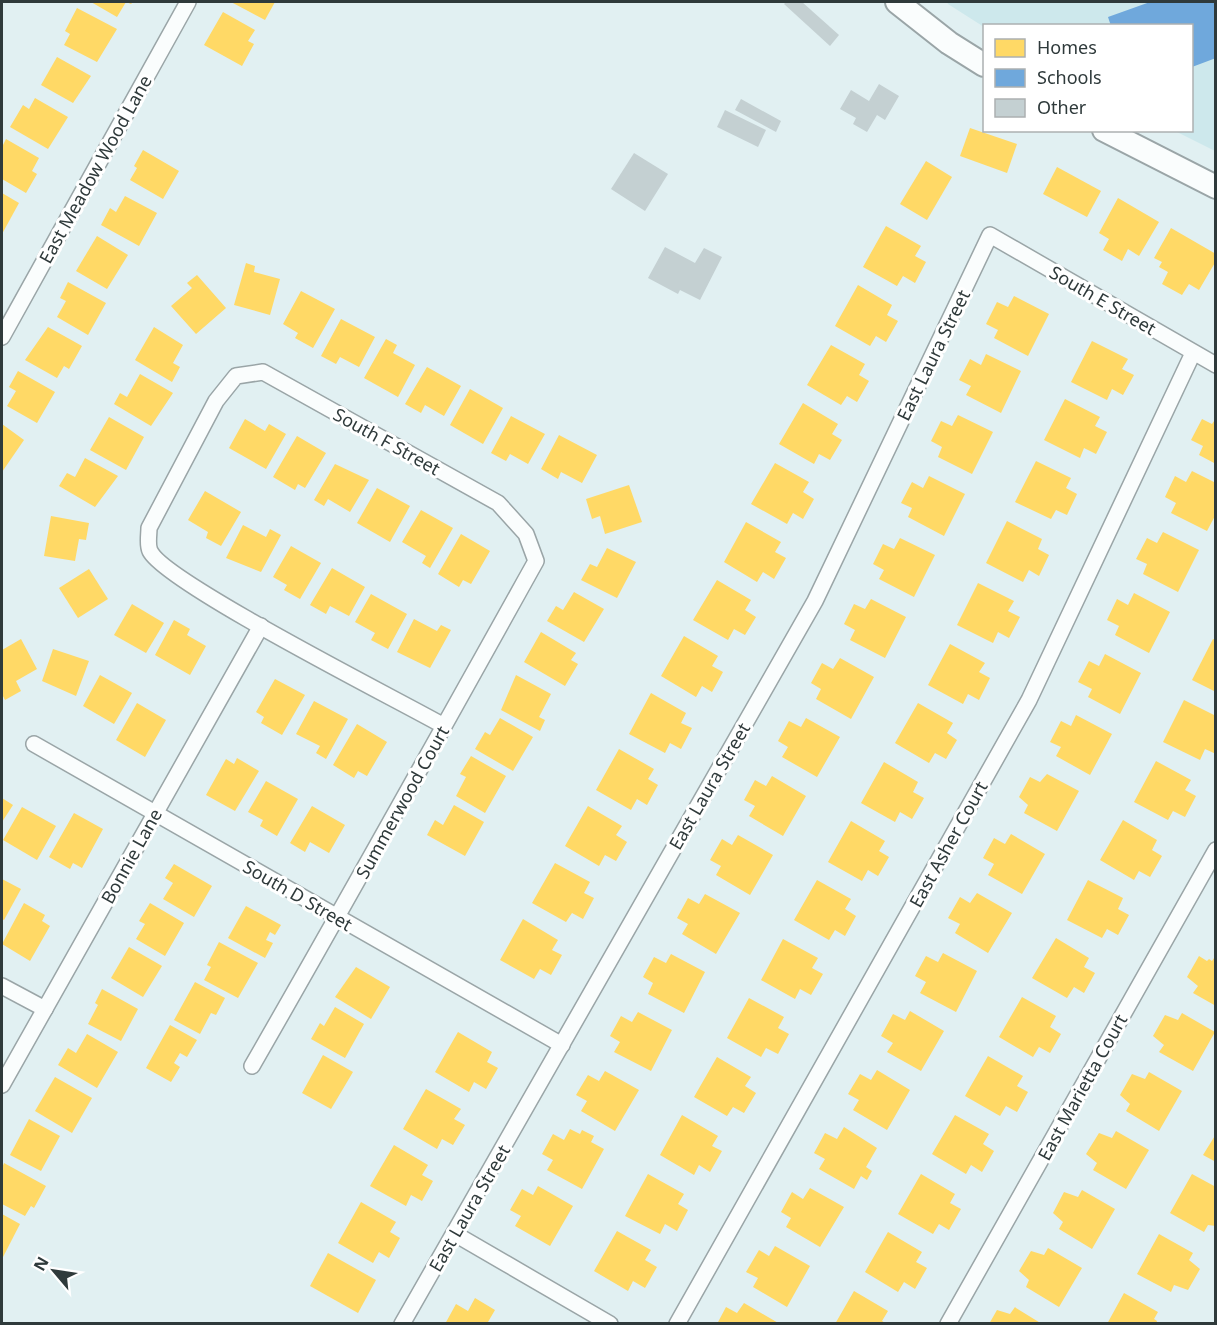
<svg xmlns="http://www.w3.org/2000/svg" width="1217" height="1325" font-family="'Noto Sans',sans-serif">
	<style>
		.built { fill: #cde8ec }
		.homes { fill: #ffd966 }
		.schools { fill: #6fa8dc }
		.building { fill: #c4d0d2 }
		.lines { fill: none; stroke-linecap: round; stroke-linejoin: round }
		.street-casing { stroke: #9aa5a7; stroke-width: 18 }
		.secondary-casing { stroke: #9aa5a7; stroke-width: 26 }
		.street { stroke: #fafdfd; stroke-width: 15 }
		.secondary { stroke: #fafdfd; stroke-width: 22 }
		.labels { text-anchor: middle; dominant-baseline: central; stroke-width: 6; stroke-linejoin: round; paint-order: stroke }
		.street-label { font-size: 18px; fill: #2f3a3b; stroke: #fff }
	</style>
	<rect width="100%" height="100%" fill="#e1f0f2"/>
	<path class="built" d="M947,2H1215V151L1175,131L1192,130V26L984,27L948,4Z"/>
	<g class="homes">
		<path d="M91,2H133L131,4L126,2L117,17Z"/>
		<path d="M231,2H275L265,20Z"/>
		<path d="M77,8L117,29L97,62L64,45L70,34L65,31Z"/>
		<path d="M223,12L255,30L248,41L254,44L242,66L204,45Z"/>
		<path d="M57,57L91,76L73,103L41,85Z"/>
		<path d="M35,98L68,117L48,149L10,127L23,105L29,109Z"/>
		<path d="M970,128L1017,144L1007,173L960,156Z"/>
		<path d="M6,139L39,158L32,171L37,174L26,193L2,179V147Z"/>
		<path d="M143,150L179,171L163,199L130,180L137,168L134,166Z"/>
		<path d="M926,161L952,177L927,220L900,204Z"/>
		<path d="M1057,167L1101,191L1087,217L1043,194Z"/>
		<path d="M2,193L19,203L2,234Z"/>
		<path d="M125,196L157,213L139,246L101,225L110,208L116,212Z"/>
		<path d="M1118,198L1159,222L1139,256L1128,249L1122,261L1103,250L1109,239L1099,233Z"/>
		<path d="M886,226L921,246L915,256L926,262L915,283L903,276L897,286L863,267Z"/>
		<path d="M1171,228L1216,254V261L1199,290L1189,284L1182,295L1162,284L1168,272L1159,267L1162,262L1154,258Z"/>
		<path d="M97,236L128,255L107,289L76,271Z"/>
		<path d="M246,263L255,266L254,272L280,279L270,315L234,305Z"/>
		<path d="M197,275L226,308L196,334L171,306L192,288L187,283Z"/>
		<path d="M68,282L106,303L88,335L57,317L66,301L60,298Z"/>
		<path d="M858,285L892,305L887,315L898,321L886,342L876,336L870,346L835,326Z"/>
		<path d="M301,291L335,309L313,348L295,338L298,333L283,324Z"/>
		<path d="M1014,296L1049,314L1028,356L994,338L998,330L986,324L997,302L1008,307Z"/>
		<path d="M341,319L375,337L359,367L340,357L336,364L321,356Z"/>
		<path d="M48,327L82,346L69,369L64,366L57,378L25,360Z"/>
		<path d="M154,327L183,345L173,363L180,367L172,382L135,360Z"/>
		<path d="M386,339L397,345L393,353L415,365L398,397L364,378Z"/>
		<path d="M1092,341L1128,359L1122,369L1134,375L1123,395L1112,389L1107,400L1071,382Z"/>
		<path d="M831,345L865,364L859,375L869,381L857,402L847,396L841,405L807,385Z"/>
		<path d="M986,354L1021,371L1001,413L966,395L971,386L959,380L970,359L981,365Z"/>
		<path d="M427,367L461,386L444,416L425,405L421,413L405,404Z"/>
		<path d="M18,371L55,392L37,423L7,406L16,391L9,387Z"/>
		<path d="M140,374L173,393L151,426L114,404L120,393L127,397Z"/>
		<path d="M470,389L503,408L483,444L450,425Z"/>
		<path d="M1065,399L1100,417L1095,426L1107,432L1096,454L1084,448L1080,458L1044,440Z"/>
		<path d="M803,403L838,424L832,434L842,440L830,460L819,454L814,464L779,444Z"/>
		<path d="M958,415L993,432L972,474L938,457L942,447L931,441L941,421L952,426Z"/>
		<path d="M511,416L545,434L528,464L510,454L506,461L491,453Z"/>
		<path d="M109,417L144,437L126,470L90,450Z"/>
		<path d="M1216,418V464L1199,455L1203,446L1191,440L1202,419L1212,424Z"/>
		<path d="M245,419L265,431L269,424L286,434L266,469L229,448Z"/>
		<path d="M2,424L24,440L2,472Z"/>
		<path d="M559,435L597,455L582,483L561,472L558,479L541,469Z"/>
		<path d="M297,436L326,453L305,488L298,484L295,490L273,477Z"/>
		<path d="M85,458L118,476L95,507L59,486L67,473L75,477Z"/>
		<path d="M1036,461L1071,478L1066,488L1077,494L1067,515L1056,510L1051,519L1015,502Z"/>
		<path d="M775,463L809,482L803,492L814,499L803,519L793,513L787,524L751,504Z"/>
		<path d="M335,464L369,480L350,512L328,499L324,506L314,500Z"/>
		<path d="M1192,471L1216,483V514L1207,531L1171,513L1176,503L1165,497L1175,476L1186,482Z"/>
		<path d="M929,476L965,494L944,536L908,517L912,508L901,503L912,482L923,488Z"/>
		<path d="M629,485L642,522L605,534L600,516L592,519L586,499Z"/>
		<path d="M377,488L410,506L390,542L357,523Z"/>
		<path d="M205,491L241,512L221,546L206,538L208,532L188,520Z"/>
		<path d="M421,510L453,528L430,568L422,563L426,556L402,542Z"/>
		<path d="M51,516L89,523L86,540L79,539L75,561L44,556Z"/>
		<path d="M1007,521L1042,539L1038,549L1049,555L1039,576L1029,570L1023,582L986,563Z"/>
		<path d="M746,522L781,542L775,552L786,558L774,579L763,572L757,582L724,562Z"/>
		<path d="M243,525L266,537L270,529L281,535L261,572L226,558Z"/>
		<path d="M1163,532L1199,550L1178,592L1143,574L1147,564L1136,559L1147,538L1157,543Z"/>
		<path d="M461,534L490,551L471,584L463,580L459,587L438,574Z"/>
		<path d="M900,538L935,555L914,597L879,579L884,570L873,564L883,544L894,549Z"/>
		<path d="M291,546L321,563L300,599L284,590L287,585L273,577Z"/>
		<path d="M607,548L636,562L617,598L581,580L590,564L597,567Z"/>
		<path d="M332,568L365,587L349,616L330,606L326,614L310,605Z"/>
		<path d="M89,569L108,599L78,618L59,588Z"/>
		<path d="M717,580L751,600L745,610L756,617L745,635L734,629L728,640L693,620Z"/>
		<path d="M978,583L1014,601L1008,611L1020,617L1009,638L998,632L993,643L957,625Z"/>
		<path d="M574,592L604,609L584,642L547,621L556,606L563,610Z"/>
		<path d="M1134,593L1170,612L1149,653L1115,635L1119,626L1107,620L1117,599L1128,605Z"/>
		<path d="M371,594L407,614L388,649L371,640L375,633L355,622Z"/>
		<path d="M871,599L906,617L885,658L850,640L855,630L844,624L854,604L865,609Z"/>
		<path d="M132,604L164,623L146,653L114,635Z"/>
		<path d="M414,619L437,631L441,625L451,630L430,668L397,652Z"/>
		<path d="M174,620L190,629L187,635L206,646L190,675L155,655Z"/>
		<path d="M541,632L576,653L571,660L578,664L565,686L524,662Z"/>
		<path d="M684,636L718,656L712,666L723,672L712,692L702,686L696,697L661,676Z"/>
		<path d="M21,639L37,669L16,681L21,691L5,700L2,694V650Z"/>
		<path d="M1213,639L1216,640V692L1192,680Z"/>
		<path d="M950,644L985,663L979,672L990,678L979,700L968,694L963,704L928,685Z"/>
		<path d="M53,649L89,661L76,696L42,681Z"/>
		<path d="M1105,654L1141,673L1120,714L1088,697L1092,689L1078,682L1089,661L1099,666Z"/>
		<path d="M840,658L874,677L851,719L816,699L821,689L811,683L822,663L833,669Z"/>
		<path d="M100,675L132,693L114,724L83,706Z"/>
		<path d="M516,675L551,694L539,717L545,720L540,731L501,710Z"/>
		<path d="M275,679L305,695L282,735L261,723L264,717L256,712Z"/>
		<path d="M651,693L686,713L681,723L692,728L681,749L670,743L665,753L629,734Z"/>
		<path d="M1184,700L1216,716V754L1205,749L1200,760L1163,742Z"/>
		<path d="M314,701L348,719L326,759L316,753L320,746L296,734Z"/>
		<path d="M137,703L166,720L145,757L116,740Z"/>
		<path d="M918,703L953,723L947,733L957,740L946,759L935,753L929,763L895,743Z"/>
		<path d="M1076,715L1112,734L1090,775L1056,756L1061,747L1050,742L1061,721L1071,726Z"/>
		<path d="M500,718L533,737L513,771L475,749L485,732L490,735Z"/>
		<path d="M806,718L840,737L817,777L782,757L788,747L778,741L789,721L801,727Z"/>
		<path d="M357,724L387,742L367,776L358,771L354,778L333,765Z"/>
		<path d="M619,749L654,769L648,779L658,785L647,805L637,799L631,810L596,790Z"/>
		<path d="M471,756L506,776L485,813L456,796L466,777L460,774Z"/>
		<path d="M237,758L259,771L235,811L206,795L226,759L234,764Z"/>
		<path d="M1156,761L1191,780L1185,790L1196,796L1185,817L1173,811L1168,820L1134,802Z"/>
		<path d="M884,762L918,782L913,792L924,798L912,819L900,812L895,822L861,803Z"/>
		<path d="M1047,774L1079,791L1057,831L1024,813L1028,805L1019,797L1030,777L1040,782Z"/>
		<path d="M772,776L806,796L783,836L749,816L755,806L744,800L755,780L766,786Z"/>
		<path d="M266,781L298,799L277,836L260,826L263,820L248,812Z"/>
		<path d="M2,798L13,805L2,822Z"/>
		<path d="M454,805L484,822L465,856L427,835L435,820L443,825Z"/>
		<path d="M312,806L345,825L329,853L310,842L305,852L290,843Z"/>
		<path d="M588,806L622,826L616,835L627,842L616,861L605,855L599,866L565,846Z"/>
		<path d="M22,807L56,826L37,860L3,840Z"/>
		<path d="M74,813L103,829L82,868L73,863L70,869L49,857Z"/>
		<path d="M1123,820L1157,840L1152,850L1162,856L1150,877L1139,871L1134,880L1100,860Z"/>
		<path d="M851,821L885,841L879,851L889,857L878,876L868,870L862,881L828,862Z"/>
		<path d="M1011,834L1045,854L1022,894L988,875L994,864L983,858L994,838L1005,844Z"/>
		<path d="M738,835L773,855L750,895L716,875L721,866L710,860L722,839L732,845Z"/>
		<path d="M555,863L590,882L584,893L594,898L583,919L572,913L566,922L532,903Z"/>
		<path d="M174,864L212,886L194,917L163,899L173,883L165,878Z"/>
		<path d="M2,879L21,889L4,920L2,919Z"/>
		<path d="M817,880L851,899L845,909L856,916L845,936L835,930L829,940L794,920Z"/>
		<path d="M1088,880L1123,898L1118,909L1129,915L1118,935L1107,929L1102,938L1067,920Z"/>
		<path d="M977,893L1012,913L988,953L955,933L960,924L948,918L960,897L970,903Z"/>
		<path d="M705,894L740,913L716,954L682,934L688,924L677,918L688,898L699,904Z"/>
		<path d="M24,903L45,915L42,921L50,926L30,961L2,944Z"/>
		<path d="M150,903L184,923L165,956L136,939L145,924L139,921Z"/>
		<path d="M246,906L281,925L275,935L270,932L266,940L273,943L265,958L228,938Z"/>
		<path d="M523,919L558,940L552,950L562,955L551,975L540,969L534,979L500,960Z"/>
		<path d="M1056,938L1089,958L1084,967L1095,973L1084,993L1074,987L1067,998L1032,978Z"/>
		<path d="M783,939L818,958L812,968L823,974L811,995L800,989L795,999L761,980Z"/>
		<path d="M219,942L258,963L238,998L204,980L211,967L207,965Z"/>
		<path d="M129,947L162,966L143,997L111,978Z"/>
		<path d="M943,953L977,971L956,1012L920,993L926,982L915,976L926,956L938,962Z"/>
		<path d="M671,954L705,972L684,1013L648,994L653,983L643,977L654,957L666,963Z"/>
		<path d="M1216,955V1006L1193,993L1198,986L1187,977L1199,956L1207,961L1209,959L1212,961Z"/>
		<path d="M356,967L390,987L371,1019L335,997Z"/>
		<path d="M195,982L225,998L216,1015L211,1013L200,1034L174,1020Z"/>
		<path d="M102,989L138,1009L121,1041L88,1024L98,1005L95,1003Z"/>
		<path d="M1022,997L1056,1016L1050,1027L1061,1034L1050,1053L1039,1047L1033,1057L999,1037Z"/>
		<path d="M749,998L784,1017L778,1028L789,1034L778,1054L766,1048L761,1057L727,1038Z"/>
		<path d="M335,1007L364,1024L345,1058L311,1039L320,1023L324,1026Z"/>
		<path d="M910,1011L944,1031L921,1071L887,1052L893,1043L881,1036L893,1014L905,1020Z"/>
		<path d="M638,1012L672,1030L651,1071L614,1052L620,1042L610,1036L621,1016L632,1022Z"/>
		<path d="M1182,1013L1215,1032L1193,1071L1159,1052L1164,1045L1153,1036L1165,1015L1178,1020Z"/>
		<path d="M170,1025L197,1040L187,1057L180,1053L174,1063L180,1067L171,1082L146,1068Z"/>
		<path d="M458,1032L492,1052L487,1062L498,1068L486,1089L474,1082L469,1092L435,1072Z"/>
		<path d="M87,1034L118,1052L97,1088L58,1065L68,1048L76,1053Z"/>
		<path d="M323,1055L353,1072L331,1109L302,1093Z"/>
		<path d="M988,1056L1023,1076L1017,1086L1028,1092L1017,1112L1006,1106L1000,1116L965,1096Z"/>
		<path d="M717,1057L751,1077L745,1086L756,1093L744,1113L733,1107L727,1116L694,1097Z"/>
		<path d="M877,1070L910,1090L887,1130L853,1110L859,1100L848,1094L860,1074L871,1080Z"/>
		<path d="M605,1071L639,1090L615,1131L581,1111L587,1101L576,1095L588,1075L599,1081Z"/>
		<path d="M1149,1072L1182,1091L1159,1131L1126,1111L1130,1104L1120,1095L1132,1074L1145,1079Z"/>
		<path d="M55,1077L92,1098L72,1133L35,1111Z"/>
		<path d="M426,1089L461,1109L454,1119L465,1125L453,1145L442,1139L437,1149L403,1129Z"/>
		<path d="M682,1115L718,1136L712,1146L722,1151L710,1172L699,1165L694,1175L660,1155Z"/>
		<path d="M955,1115L989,1134L983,1144L994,1151L982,1172L971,1165L966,1174L932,1154Z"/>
		<path d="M29,1119L60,1136L41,1171L10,1155Z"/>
		<path d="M844,1127L877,1148L866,1167L872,1171L867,1180L861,1176L854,1189L819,1169L825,1159L814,1153L825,1133L837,1139Z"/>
		<path d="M570,1129L580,1134L582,1130L594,1136L591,1142L604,1149L582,1189L547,1170L553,1160L542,1154L553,1134L564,1140Z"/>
		<path d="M1116,1131L1149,1150L1126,1189L1093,1170L1097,1163L1086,1154L1099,1133L1112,1138Z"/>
		<path d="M1216,1134V1162L1203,1155Z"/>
		<path d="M394,1145L428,1165L422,1175L433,1181L422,1201L411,1195L406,1206L370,1186Z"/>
		<path d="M4,1163L46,1186L34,1208L31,1206L25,1216L2,1204V1168Z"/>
		<path d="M648,1174L684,1194L678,1204L688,1210L677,1231L665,1224L660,1234L625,1216Z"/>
		<path d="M921,1174L955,1194L950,1203L961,1209L949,1230L939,1224L933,1234L898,1214Z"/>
		<path d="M1192,1174L1216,1187V1226L1208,1225L1204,1232L1170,1213Z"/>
		<path d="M538,1186L573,1206L550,1246L515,1226L521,1216L510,1210L522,1189L533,1195Z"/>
		<path d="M810,1188L844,1207L820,1247L786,1227L791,1218L781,1212L792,1192L803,1199Z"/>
		<path d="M1082,1190L1115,1209L1092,1249L1059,1229L1063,1222L1053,1213L1064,1192L1078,1197Z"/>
		<path d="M361,1202L396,1222L390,1232L400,1238L389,1258L379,1252L373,1263L338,1243Z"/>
		<path d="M2,1214L20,1224L2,1259Z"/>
		<path d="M617,1231L651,1250L645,1260L657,1267L645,1288L633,1281L628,1291L594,1271Z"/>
		<path d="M888,1232L922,1252L916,1262L927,1268L915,1289L904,1282L898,1292L865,1272Z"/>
		<path d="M1159,1234L1193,1253L1189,1260L1200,1269L1188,1290L1174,1285L1171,1292L1137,1274Z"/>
		<path d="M775,1246L810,1266L787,1307L753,1287L758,1278L746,1272L759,1250L769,1256Z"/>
		<path d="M1048,1248L1082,1268L1059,1307L1026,1287L1029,1280L1019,1271L1031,1251L1044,1255Z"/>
		<path d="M328,1253L376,1280L358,1313L310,1286Z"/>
		<path d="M854,1291L888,1311L882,1321L887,1324H835Z"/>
		<path d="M1124,1293L1158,1312L1154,1319L1157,1321L1156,1324H1107Z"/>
		<path d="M475,1298L495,1310L488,1322L491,1324H445L456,1304L468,1311Z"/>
		<path d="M744,1303L780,1324H717L726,1307L737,1313Z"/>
		<path d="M1015,1307L1016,1308L1042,1324H989L997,1310L1010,1314Z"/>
	</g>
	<path class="schools" d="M1150,2H1216V58L1192,67V26H1111L1108,17Z"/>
	<g class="building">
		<path d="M786,2H802L839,35L830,46L784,4Z"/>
		<path d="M879,84L899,96L885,120L877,115L867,132L853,124L856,118L840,109L851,90L869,101Z"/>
		<path d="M741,99L781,121L776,132L735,110Z"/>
		<path d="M725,110L766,130L758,147L717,127Z"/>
		<path d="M634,153L668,174L645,211L611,189Z"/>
		<path d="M665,247L695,263L704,248L722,257L700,300L680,290L678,294L648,278Z"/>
	</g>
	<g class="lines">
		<defs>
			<g id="street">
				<path d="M2,337L188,2"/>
				<path d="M34,744L562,1045"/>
				<path d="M2,986L45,1009"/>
				<path d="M252,1066C348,899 442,730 536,561L526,534L498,503L263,372L236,376L216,401L149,528C149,535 147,545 150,551C164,582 400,701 444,726"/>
				<path d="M2,1085L261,626"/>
				<path d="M455,1234L610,1324"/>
				<path d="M402,1324L815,601L990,235L1216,365"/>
				<path d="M677,1324L1029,700L1193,353"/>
				<path d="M948,1324L1216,850"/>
			</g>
			<g id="secondary">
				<path d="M897,2L949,43L984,65"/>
				<path d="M1104,130L1216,187"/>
			</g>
		</defs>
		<use href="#street" class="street-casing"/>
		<use href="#secondary" class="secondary-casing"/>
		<use href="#street" class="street"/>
		<use href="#secondary" class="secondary"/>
	</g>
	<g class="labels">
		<g class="street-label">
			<text transform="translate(95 169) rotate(-61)">East Meadow Wood Lane</text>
			<text transform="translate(1103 300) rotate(30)">South E Street</text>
			<text transform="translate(933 355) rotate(-64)">East Laura Street</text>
			<text transform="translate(387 441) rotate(29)">South F Street</text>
			<text transform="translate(709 786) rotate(-60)">East Laura Street</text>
			<text transform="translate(402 802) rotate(-61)">Summerwood Court</text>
			<text transform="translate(948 844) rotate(-61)">East Asher Court</text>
			<text transform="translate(131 856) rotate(-61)">Bonnie Lane</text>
			<text transform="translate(298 895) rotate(30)">South D Street</text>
			<text transform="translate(1082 1087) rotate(-61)">East Marietta Court</text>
			<text transform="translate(469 1208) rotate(-60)">East Laura Street</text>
		</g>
	</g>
	<rect width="1217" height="1325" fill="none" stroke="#2f3a3b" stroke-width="6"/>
	<rect x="983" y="24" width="210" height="108" fill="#ffffff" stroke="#acb0b1" stroke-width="1.5"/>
	<rect x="995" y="39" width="30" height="18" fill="#ffd966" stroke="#acb0b1" stroke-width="1.5"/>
	<text x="1037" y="54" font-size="18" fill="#2f3a3b">Homes</text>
	<rect x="995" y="69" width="30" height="18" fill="#6fa8dc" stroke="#acb0b1" stroke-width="1.5"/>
	<text x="1037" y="84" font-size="18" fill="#2f3a3b">Schools</text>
	<rect x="995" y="99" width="30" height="18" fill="#c4d0d2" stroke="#acb0b1" stroke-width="1.5"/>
	<text x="1037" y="114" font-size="18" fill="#2f3a3b">Other</text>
	<g transform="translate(54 1271) rotate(299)" stroke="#ffffff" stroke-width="4.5" paint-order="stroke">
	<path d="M0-4.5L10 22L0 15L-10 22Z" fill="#2f3a3b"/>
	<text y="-9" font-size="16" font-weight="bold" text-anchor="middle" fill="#2f3a3b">N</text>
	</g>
</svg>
